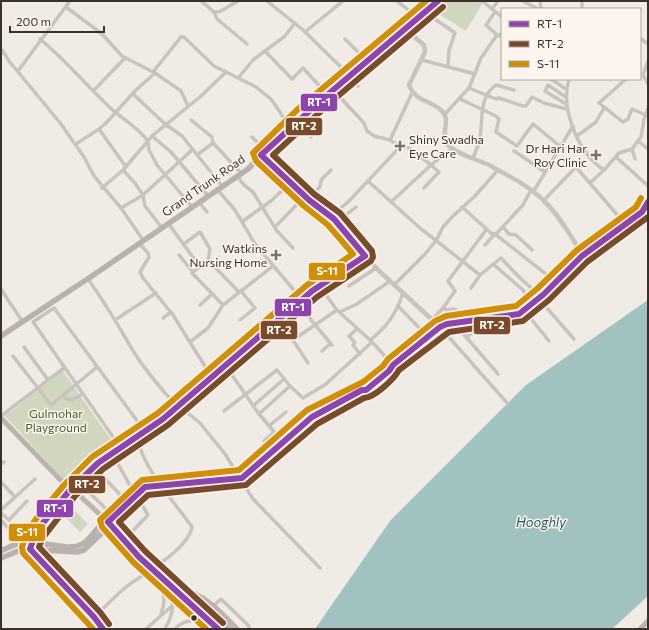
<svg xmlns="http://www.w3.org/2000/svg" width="649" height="630" font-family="Commissioner,sans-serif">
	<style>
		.green { fill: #d1d6bf }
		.water { fill: #a1c2c1 }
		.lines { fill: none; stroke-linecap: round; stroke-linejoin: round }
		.minor { stroke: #c9c3be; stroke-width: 3.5 }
		.tertiary { stroke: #c9c3be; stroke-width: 4.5 }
		.secondary { stroke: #bab3ae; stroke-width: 5 }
		.primary { stroke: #b8b1ad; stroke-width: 5.5 }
		.secondary-bridge { stroke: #bab3ae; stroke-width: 5 }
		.primary-bridge { stroke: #b8b1ad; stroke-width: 5.5 }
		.bus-1-casing { stroke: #fbf5ee; stroke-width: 9 }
		.bus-2-casing { stroke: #fbf5ee; stroke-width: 9 }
		.bus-3-casing { stroke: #fbf5ee; stroke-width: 9 }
		.bus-1 { stroke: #8e44ad; stroke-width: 6 }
		.bus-2 { stroke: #7a4b2a; stroke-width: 6 }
		.bus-3 { stroke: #d18e09; stroke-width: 6 }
		.poi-dot { fill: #7a716c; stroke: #fbf5ee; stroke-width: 1.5 }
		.bus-dot { fill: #3b302b; stroke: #fbf5ee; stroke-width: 1.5 }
		.labels { text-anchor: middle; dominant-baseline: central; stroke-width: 3; stroke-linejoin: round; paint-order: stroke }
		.poi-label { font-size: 12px; fill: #3b302b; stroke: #fbf5ee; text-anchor: end }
		.street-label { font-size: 12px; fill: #3b302b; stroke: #fbf5ee }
		.park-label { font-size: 12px; fill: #4a5a2e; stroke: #fbf5ee }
		.water-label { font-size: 13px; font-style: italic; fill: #1f5a5e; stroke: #fbf5ee }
		.line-badge { stroke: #fbf5ee; stroke-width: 1.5 }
		.badge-label { font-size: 11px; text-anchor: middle; font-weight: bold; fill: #fff }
	</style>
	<rect width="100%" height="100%" fill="#f0ebe5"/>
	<g class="green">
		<path d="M441,1H482L483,2L466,31L431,9Z"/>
		<path d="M63,371L116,447L69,486L5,416Z"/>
		<path d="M72,508L88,524L80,532L64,516Z"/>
	</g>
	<path class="water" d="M648,300V596L612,629H315L390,521L526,385Z"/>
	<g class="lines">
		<g class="minor">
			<path d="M201,1L214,12H219L238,1"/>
			<path d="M267,1L303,30L349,75"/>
			<path d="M397,1L418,18"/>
			<path d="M482,1L502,17"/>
			<path d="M523,1L538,9"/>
			<path d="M540,1L541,9"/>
			<path d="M66,7L102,34L122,56L155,73L181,91L188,106"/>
			<path d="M492,9L498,1"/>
			<path d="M582,9V1"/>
			<path d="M214,12L217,19L247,44"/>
			<path d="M425,12L455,33L449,50L448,65"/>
			<path d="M305,32L343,1"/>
			<path d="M499,36L502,33"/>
			<path d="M640,38L648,44"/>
			<path d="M40,39C68,62 90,90 116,113C128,122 139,129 148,141L123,170L102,188"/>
			<path d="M345,39L367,61"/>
			<path d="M2,50L9,61L61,124L84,157L94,176L121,208L143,240"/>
			<path d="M265,51L292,79L303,68L327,94"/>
			<path d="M422,60L475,74"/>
			<path d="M648,61L643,75L648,84"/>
			<path d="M18,71L70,1"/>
			<path d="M153,72L181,37H184L214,66L256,87L271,99L280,112L289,128"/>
			<path d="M239,77L253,60L285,36L295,23"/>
			<path d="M347,77L358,86"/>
			<path d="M551,79L566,89"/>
			<path d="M569,79C560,108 578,153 604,170L619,153L632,149L641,137L644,119L648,108"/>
			<path d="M626,79L599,103L623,122L628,119L632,109L648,116"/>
			<path d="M469,88L496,99L499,98L523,106H526L532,97L544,103L567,109"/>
			<path d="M94,90L125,58"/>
			<path d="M332,91L338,95L364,123L367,131L374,136L390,140"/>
			<path d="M412,93L390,140L400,147L409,148L431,165L446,153L454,149"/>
			<path d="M133,94L165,124L182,136L222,186"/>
			<path d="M566,97L548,85L545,91L566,104"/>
			<path d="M460,99L496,116L499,119L496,132L517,146L533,124L561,147"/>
			<path d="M445,114L469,88L481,58L497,35L486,25L495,12"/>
			<path d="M191,120L212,137L213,143"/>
			<path d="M298,120L311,137"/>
			<path d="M99,129L106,123L135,91L155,73"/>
			<path d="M152,136L200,97L226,72"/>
			<path d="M577,136L596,122L604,108"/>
			<path d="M252,137L266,151"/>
			<path d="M638,141L648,149"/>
			<path d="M76,144L99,129L126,167"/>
			<path d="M632,149L635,159"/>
			<path d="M514,151L545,172"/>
			<path d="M197,155L213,143L241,173"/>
			<path d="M616,157L648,186"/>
			<path d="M473,158C475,153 477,148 479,143C484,123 477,98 496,85L514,90"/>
			<path d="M123,170L135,183L143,195L145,206L162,228"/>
			<path d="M237,176L244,185L253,192L277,231L293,248"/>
			<path d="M368,181L420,228L480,275"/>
			<path d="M590,183L604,170"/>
			<path d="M217,189L235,210L255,244L293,289L301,300L311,320L332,345"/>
			<path d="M307,199L320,187L321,180L331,170"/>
			<path d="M544,200L576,167L626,225"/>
			<path d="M199,202L207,212"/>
			<path d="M391,202L431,165L439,172L424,188"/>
			<path d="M192,207L157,165L149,150L148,141L152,136L171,152L208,196"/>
			<path d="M462,207L492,234L497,233L523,205L531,190L535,189L573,126"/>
			<path d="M121,208L143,195L192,150"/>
			<path d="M331,216L348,202L400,147"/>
			<path d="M243,221L271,201L290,183"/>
			<path d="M337,222L356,207"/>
			<path d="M168,223L200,267"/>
			<path d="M275,227L305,196"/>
			<path d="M503,227L509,234L516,235L532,250"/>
			<path d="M139,243L148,253L149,257L140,272L143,278L173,315L211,376"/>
			<path d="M184,244L200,232L210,249L208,260"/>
			<path d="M485,245L495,234L556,282"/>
			<path d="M179,255L193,272"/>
			<path d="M493,264L523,290L532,304"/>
			<path d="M88,279C104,301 118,325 132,349C144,370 162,389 177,407L183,409L200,423L225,454L253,499L320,568"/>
			<path d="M394,285L426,253L437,239L443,227L452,217L474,197L498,170"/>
			<path d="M320,286L336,309L372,342L393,365"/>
			<path d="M349,286L376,268"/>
			<path d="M471,288L480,275L501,258L519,277L541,297"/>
			<path d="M1,289L22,321"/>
			<path d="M239,292L208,260L192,273L223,305L227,302L273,266"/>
			<path d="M539,299L574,339"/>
			<path d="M200,305L212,294"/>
			<path d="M398,306L428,337"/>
			<path d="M443,308L447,310L453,309L456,310L461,321"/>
			<path d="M524,310L549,341"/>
			<path d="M340,312L357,304L390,281"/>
			<path d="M163,318L171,312"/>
			<path d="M279,319L308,363"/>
			<path d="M115,320L156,293"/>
			<path d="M240,320L255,308L241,291"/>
			<path d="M432,320L443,308L455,291L448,281L486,230"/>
			<path d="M454,323L498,374"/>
			<path d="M440,327L508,404"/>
			<path d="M357,329L349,336L355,343L353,345L360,354"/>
			<path d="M467,337L475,330L478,320"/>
			<path d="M293,340L337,310"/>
			<path d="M370,340C387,327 396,314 403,293"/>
			<path d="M190,342L208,328L223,305"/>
			<path d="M24,347L48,380"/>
			<path d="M322,351L330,344"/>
			<path d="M13,356L51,405L97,367"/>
			<path d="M225,365L259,414L286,446L327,411L330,406"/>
			<path d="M290,386L303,398L326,384L372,342"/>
			<path d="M63,396C69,403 76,399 82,394"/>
			<path d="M253,406L284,379"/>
			<path d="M224,411L277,370L290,386L259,414"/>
			<path d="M1,416L64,368"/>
			<path d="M269,426L286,412"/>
			<path d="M264,441L274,432"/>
			<path d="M117,442L132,430L138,422L54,308L33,322L120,447"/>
			<path d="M1,464L4,462"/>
			<path d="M94,467L124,499"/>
			<path d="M1,482L15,497"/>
			<path d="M244,482L286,446"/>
			<path d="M86,489L109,512L133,491L112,453"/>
			<path d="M140,501L148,515L128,536L156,566"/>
			<path d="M1,510L35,479"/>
			<path d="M1,513L9,520L27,501"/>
			<path d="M1,520C13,535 15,537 35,535"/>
			<path d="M162,581C175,598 176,609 165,629"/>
			<path d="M213,606L221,599L249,626V629"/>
			<path d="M161,615L164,602L162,582"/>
			<path d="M94,617C105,607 115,596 126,587C144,573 188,550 192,527C176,504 138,463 138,435"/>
			<path d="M146,629L173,605"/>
			<path d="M175,629C185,618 198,619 211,625"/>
		</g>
		<g class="tertiary">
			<path d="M405,29L424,45L425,52L409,85C415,101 429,100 441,110C452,119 440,135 447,144C455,154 479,160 491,166C508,176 530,186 544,201C560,216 571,237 583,255"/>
			<path d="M261,155L309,200L334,219L376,268L440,327"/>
			<path d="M103,629L94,617L30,549L35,535L43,523L70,490L98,463L163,419L312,291L365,256"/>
		</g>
		<g class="secondary">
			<path d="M362,390L363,386L386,367H390"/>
			<path d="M1,418L70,490L80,496L108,522L140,491"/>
			<path d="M309,419L321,410L362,390H366L389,371L393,365L440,327L447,324L519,314C543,298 561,275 582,256C601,240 623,227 642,212L648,202"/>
			<path d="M159,564L168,573"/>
			<path d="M161,577L168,573C178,585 188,590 201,597C214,605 226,617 237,629"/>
			<path d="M181,595L209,609L230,629"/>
			<path d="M640,629L648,621"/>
		</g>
		<g class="primary">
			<path d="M1,336L92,276L248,169L281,135L438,1"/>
			<path d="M108,522L139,557L218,629"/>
			<path d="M1,558L23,549L97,629"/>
		</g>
		<path class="secondary-bridge" d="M140,491L151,486L242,478L309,419"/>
		<g class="primary-bridge">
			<path d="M23,549L77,552L84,550L106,529"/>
			<path d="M1,551C9,547 18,542 27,542C42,541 69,552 82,544C90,540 95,531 101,524"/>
		</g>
		<defs>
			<g id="bus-1">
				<path d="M103,629L94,617L30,549L35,535L43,523L70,490L98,463L163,419L312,291L365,256L334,219L309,200L261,155L326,96L438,1"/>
				<path d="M218,629L139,557L108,522L145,487L242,478L312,417L362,390H366L389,371L393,365L440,327L447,324L519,314L544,294L582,256L642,212L648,202"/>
			</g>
			<g id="bus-2">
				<path d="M223,623L145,551L119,522L148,495L246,485L317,424L364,398C374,398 394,379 399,370L449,332L523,321L549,300L587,262L648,217"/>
				<path d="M109,624L100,612L39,547L42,539L76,495L103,469L168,425L317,297L371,261L373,257L372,251L340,213L314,194L273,155L331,102L443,7"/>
			</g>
			<g id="bus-3">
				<path d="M93,629L23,553L22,547L27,532L36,519L64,485L92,457L158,413L307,285L353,254L328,225L304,206L256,161L253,153L298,109L426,1"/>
				<path d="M206,629L134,563L102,527L100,520L142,480L239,470L307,410L363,382L383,366L388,359L435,321L446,316L516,306L538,288L577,250L636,207L641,198"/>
			</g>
		</defs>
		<use href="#bus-1" class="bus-1-casing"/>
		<use href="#bus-2" class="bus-2-casing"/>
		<use href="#bus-3" class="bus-3-casing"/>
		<use href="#bus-1" class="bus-1"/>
		<use href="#bus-2" class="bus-2"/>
		<use href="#bus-3" class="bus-3"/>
	</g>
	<g class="poi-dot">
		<path d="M398 140h4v4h4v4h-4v4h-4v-4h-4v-4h4z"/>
		<path d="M594 149h4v4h4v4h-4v4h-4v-4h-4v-4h4z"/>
		<path d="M274 249h4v4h4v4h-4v4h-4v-4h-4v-4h4z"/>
	</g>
	<circle class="bus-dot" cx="194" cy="618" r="3.5"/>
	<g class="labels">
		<g class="poi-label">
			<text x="409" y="139" text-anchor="start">Shiny Swadha<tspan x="409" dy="14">Eye Care</tspan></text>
			<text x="587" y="148">Dr Hari Har<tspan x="587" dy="14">Roy Clinic</tspan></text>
			<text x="267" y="248">Watkins<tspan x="267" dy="14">Nursing Home</tspan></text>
		</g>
		<g class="street-label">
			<text transform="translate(203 185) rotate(-35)">Grand Trunk Road</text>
		</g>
		<g class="park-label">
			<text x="56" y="413">Gulmohar<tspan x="56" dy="14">Playground</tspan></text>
		</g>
		<g class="water-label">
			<text x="541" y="522">Hooghly</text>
		</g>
	</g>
	<g class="line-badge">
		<rect x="300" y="93" width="38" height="19" rx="4" fill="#8e44ad"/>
		<rect x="285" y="117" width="38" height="19" rx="4" fill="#7a4b2a"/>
		<rect x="308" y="262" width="38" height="19" rx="4" fill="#d18e09"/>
		<rect x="274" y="298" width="38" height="19" rx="4" fill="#8e44ad"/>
		<rect x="473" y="316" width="38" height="19" rx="4" fill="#7a4b2a"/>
		<rect x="260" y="320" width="38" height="20" rx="4" fill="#7a4b2a"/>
		<rect x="68" y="475" width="38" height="19" rx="4" fill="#7a4b2a"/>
		<rect x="36" y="499" width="38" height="19" rx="4" fill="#8e44ad"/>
		<rect x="8" y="523" width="38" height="19" rx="4" fill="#d18e09"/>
	</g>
	<g class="badge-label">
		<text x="319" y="106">RT-1</text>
		<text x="304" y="130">RT-2</text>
		<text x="327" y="275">S-11</text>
		<text x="293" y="311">RT-1</text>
		<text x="492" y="329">RT-2</text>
		<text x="279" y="334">RT-2</text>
		<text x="87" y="488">RT-2</text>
		<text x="55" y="512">RT-1</text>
		<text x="27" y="536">S-11</text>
	</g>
	<rect width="649" height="630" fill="none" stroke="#3b302b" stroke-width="4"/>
	<rect x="501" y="8" width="140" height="72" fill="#fbf5ee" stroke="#aea6a0"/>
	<rect x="509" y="21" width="20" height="6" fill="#8e44ad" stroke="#aea6a0"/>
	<text x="537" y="28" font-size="12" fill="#3b302b">RT-1</text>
	<rect x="509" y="41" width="20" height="6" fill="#7a4b2a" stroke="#aea6a0"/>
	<text x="537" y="48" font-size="12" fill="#3b302b">RT-2</text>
	<rect x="509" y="61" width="20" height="6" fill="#d18e09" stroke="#aea6a0"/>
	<text x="537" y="68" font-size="12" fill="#3b302b">S-11</text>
	<path d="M10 26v6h94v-6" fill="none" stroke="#3b302b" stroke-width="2"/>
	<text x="16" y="26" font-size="12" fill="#3b302b" stroke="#fbf5ee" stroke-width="3" paint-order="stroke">200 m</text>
</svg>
